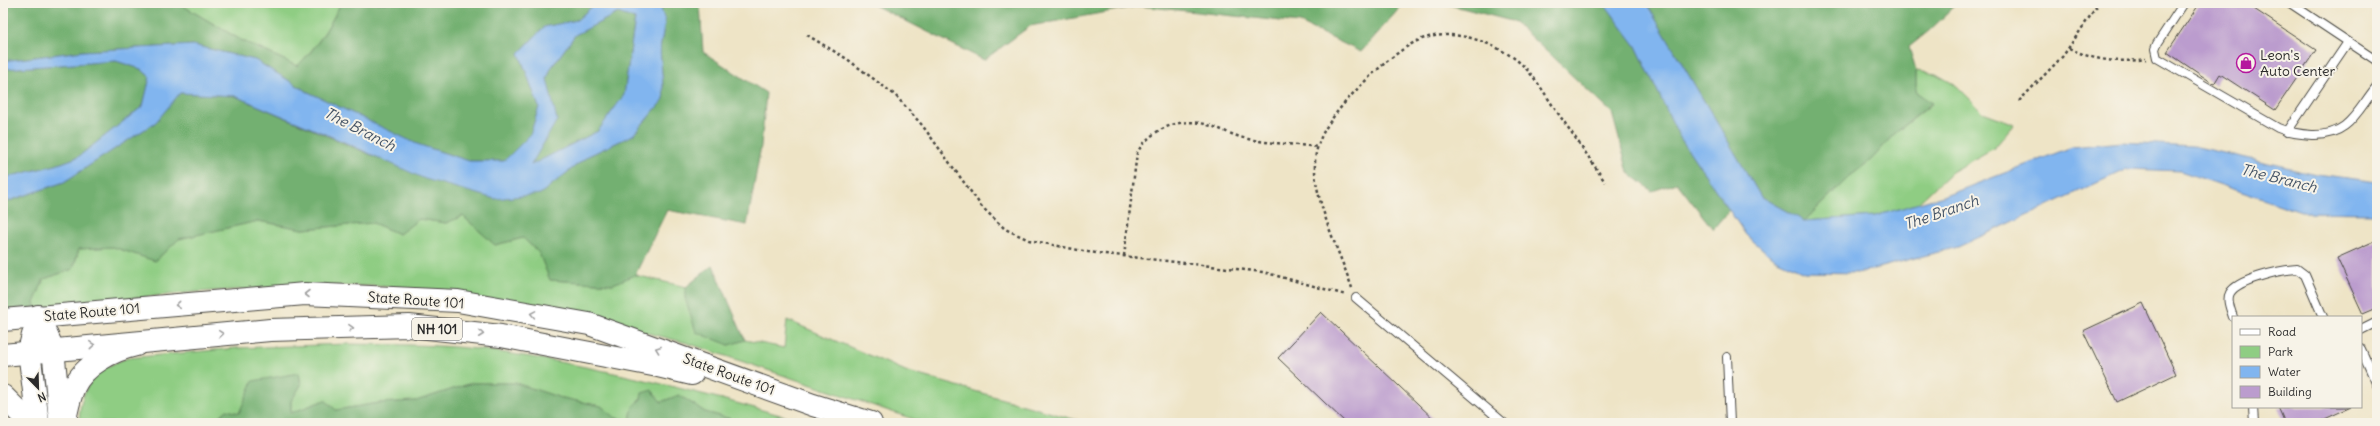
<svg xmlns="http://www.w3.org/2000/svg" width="2380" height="426" font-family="Delius,sans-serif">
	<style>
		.green { fill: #8fcd83; stroke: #5d7c57 }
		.forest { fill: #73b071; stroke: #4f6e4e }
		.water { fill: #81b5ef; stroke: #56708d; fill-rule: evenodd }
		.building { fill: #bb9cce }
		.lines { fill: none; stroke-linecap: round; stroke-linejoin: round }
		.lane-casing { stroke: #484742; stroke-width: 10 }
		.secondary-casing { stroke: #484742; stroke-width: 24 }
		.highway-casing { stroke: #484742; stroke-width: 24 }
		.path { stroke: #484742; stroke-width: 2.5; stroke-dasharray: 3 3; stroke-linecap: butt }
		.lane { stroke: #fff; stroke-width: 8 }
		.secondary { stroke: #fff; stroke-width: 22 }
		.highway { stroke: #fff; stroke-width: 22 }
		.oneway { stroke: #a0a0a0 }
		.labels { text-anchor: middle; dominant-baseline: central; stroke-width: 4; stroke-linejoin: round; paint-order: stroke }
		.shield { fill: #f7f3e8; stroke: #686764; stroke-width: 1 }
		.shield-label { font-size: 13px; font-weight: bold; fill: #2b2b2b }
		.poi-label { font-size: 14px; fill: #2b2b2b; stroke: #f7f3e8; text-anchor: start }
		.street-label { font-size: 14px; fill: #2b2b2b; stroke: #f7f3e8 }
		.water-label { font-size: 15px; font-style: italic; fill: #455466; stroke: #f7f3e8 }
	</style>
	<rect width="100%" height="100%" fill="#f7f3e8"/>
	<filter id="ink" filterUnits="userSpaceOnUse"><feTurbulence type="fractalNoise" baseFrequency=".025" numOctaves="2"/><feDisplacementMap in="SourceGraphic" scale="8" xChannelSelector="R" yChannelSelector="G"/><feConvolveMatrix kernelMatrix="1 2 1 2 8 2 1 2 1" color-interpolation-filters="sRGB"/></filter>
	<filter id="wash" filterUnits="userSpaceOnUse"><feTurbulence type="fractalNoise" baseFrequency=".012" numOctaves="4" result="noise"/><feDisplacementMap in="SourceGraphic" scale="16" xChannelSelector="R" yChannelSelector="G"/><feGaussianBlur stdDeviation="0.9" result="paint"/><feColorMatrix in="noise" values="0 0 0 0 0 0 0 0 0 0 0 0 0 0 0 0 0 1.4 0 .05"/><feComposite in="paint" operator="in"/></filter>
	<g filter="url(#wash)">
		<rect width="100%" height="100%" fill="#eee4c6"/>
		<g class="green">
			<path d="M178,3H341C329,27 316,48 297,66L241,40Z"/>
			<path d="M1916,71L1936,74L1957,86L1983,112L2015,124L1994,148L1951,172L1917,204L1875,216L1804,221L1849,177L1872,159L1893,135L1932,104L1916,92Z"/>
			<path d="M463,216L495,245L523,238L539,253L550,280L613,284L635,275L686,287L685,298L728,345L745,340L784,348L787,320L908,372L1087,423H925L687,343L568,313L438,292L379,286H306L196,292L36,308L34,303L44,279L73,269L79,249L113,247L155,261L179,239L258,221L303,229L373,223L399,234L419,219L446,223Z"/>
			<path d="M347,344C395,345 444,344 492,351C599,366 704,393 808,423H734L731,419L705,412L679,395L661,402L641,399L633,406L630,420L616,419L601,406L558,397L516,383H472L416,401L379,403L336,410L325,400L291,413V401L301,385L299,373L239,413L227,410L212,423H79C80,387 94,369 128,358L237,348Z"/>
		</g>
		<g class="forest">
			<path d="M3,3H178L241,40L297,66C317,48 329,27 341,3H596L577,20L544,27L519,53L539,107L530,135L504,161H469L417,144L306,91L255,60L193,45L83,51L3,61Z"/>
			<path d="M659,3H700L703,52L766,93L761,146L747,225L667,210L635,275L613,284L550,280L539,253L523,238L495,245L463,216L446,223L419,219L399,234L373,223L303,229L258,221L179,239L155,261L113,247L79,249L73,269L44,279L34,303L36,308L3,310V203L64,182L156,122L179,93L235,96L376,157L540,194L588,156L633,135L664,99L660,49L665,21Z"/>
			<path d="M870,3H1404L1361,52L1300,23L1140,6L1030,26L984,60Z"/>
			<path d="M1443,3H1604L1636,46L1679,136L1729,210L1713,229L1677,183L1652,191L1628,172L1612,113L1515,22Z"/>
			<path d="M1646,3H1958L1930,30L1909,47L1916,71V92L1932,103L1893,135L1872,159L1849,177L1804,221L1761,197Z"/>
			<path d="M618,13L635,19L624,95L598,131L530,166L536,155L550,95L547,79L551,68L575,35Z"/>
			<path d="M116,61L141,69L150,77L143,106L78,157L56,165L3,178V69Z"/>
			<path d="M713,265L745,340L729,345L696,332L685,298L686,287Z"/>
			<path d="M299,373L301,385L291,401V413L325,400L336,410L379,403L416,401L472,383H516L558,397L601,406L616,418L630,420L633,406L641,399L642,393L652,390L661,402L679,395L705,412L731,419L734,423H212L227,410L239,413L253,381Z"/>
		</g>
		<g class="water">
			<path d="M596,3H659L665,21L660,49L664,99L633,135L588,156L540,194L495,199L425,179L344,142L235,96L180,93L156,122L64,182L3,203V178L56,165L78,157L143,106L150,77L141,69L116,61L3,69V61L83,51L193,45L255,60L306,91L417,144L469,161H504L530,135L539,107L519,53L544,27L577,20ZM618,13L635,19L624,95L598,131L531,165L557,120L547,79L551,68L575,35Z"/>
			<path d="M1604,3H1646L1761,197L1804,221L1875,216L1950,194L2072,147L2122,142L2193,146L2317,174L2377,182V213L2301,212L2180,171L2127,169L1958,247L1858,273L1804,272L1773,258L1746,235L1679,136L1636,46Z"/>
		</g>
		<g id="blocks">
			<g class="building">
				<path d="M2200,3H2245L2316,50L2275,110L2220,74L2214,84L2167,52Z"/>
				<path d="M2377,240V308L2363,314L2337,258Z"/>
				<path d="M2143,303L2176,374L2117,402L2083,331Z"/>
				<path d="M1321,312L1438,423H1346L1278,358Z"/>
				<path d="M2278,407H2351L2316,423H2285Z"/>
			</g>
		</g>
	</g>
	<g filter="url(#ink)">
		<use href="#blocks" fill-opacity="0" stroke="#484742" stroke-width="1"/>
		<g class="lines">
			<defs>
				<g id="lane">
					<path d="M2184,3L2157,44L2155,49L2157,58L2278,128C2290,133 2299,134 2312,135C2349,136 2356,112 2377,86"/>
					<path d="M2290,3L2377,61"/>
					<path d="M2287,132L2348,42"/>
					<path d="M1356,298L1504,423"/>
					<path d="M2233,317C2231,310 2226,300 2230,293C2238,279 2281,270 2297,269L2305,275L2323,317"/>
					<path d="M2361,330L2377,322"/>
					<path d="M2361,349L2377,385"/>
					<path d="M1727,357L1730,423"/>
					<path d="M2253,407L2254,423"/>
				</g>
				<g id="secondary">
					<path d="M38,316L53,349L60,420"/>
					<path d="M33,335L29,351L38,423"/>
					<path d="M3,396L30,423"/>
					<path d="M64,423C67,412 69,398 74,387C84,365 113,350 136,345"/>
				</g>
				<g id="highway">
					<path d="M3,320L305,294L458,301L589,324L813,405L871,423"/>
					<path d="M3,355L270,330L409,326L501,336L658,366L692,374"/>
				</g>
			</defs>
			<use href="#lane" class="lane-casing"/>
			<use href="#secondary" class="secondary-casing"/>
			<use href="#highway" class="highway-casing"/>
			<g class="path">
				<path d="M807,35L847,59L895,95L922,125L982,207L1005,229L1029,240L1088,252L1263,272L1346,295"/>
				<path d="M2069,48C2094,61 2118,63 2146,59"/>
				<path d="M2019,101L2063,56L2099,3"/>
				<path d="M1124,256L1137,153C1150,129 1181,116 1208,125C1222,129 1233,136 1248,139C1271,144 1295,144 1318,147"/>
				<path d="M1352,288C1340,253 1313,199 1315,163C1315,156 1317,147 1320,140C1329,112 1394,48 1422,39C1453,29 1484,39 1511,56C1530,68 1543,91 1555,109C1572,133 1589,157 1605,182"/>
			</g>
			<use href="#lane" class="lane"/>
			<use href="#secondary" class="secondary"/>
			<use href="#highway" class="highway"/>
		</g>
		<defs><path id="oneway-chevron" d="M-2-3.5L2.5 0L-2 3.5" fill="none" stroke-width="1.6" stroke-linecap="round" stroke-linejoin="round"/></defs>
		<g class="oneway">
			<use href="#oneway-chevron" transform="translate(307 294) rotate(-180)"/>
			<use href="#oneway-chevron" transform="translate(178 305) rotate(175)"/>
			<use href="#oneway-chevron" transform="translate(533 314) rotate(-170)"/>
			<use href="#oneway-chevron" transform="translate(351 328) rotate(-2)"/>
			<use href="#oneway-chevron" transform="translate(221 334) rotate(-5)"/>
			<use href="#oneway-chevron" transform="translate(481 334) rotate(6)"/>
			<use href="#oneway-chevron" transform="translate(92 345) rotate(-5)"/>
			<use href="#oneway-chevron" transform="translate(658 349) rotate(-160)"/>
		</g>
	</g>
	<defs>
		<symbol id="shop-ring" viewBox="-11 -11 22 22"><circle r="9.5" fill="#f7f3e8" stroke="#b5179e" stroke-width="1.5"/><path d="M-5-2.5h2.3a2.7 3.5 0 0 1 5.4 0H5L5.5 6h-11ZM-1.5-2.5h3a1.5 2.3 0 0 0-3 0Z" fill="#b5179e"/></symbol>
	</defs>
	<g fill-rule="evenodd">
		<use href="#shop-ring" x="2235" y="52" width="22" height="22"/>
	</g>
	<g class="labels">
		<rect class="shield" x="412" y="318" width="50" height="22" rx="3"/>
		<g class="shield-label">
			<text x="437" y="329">NH 101</text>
		</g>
		<g class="poi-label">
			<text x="2260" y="55">Leon's<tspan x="2260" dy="16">Auto Center</tspan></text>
		</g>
		<g class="street-label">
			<text transform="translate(416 300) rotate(4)">State Route 101</text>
			<text transform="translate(92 312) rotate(-5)">State Route 101</text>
			<text transform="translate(729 374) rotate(20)">State Route 101</text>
		</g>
		<g class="water-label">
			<text transform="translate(360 129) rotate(27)">The Branch</text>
			<text transform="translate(2279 178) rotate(14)">The Branch</text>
			<text transform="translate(1941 212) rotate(-19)">The Branch</text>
		</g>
	</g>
	<rect width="2380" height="426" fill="none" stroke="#f7f3e8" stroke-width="16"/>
	<rect x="2232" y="316" width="130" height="92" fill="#f7f3e8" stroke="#a5a39c"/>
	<rect x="2240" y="329" width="20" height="6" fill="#ffffff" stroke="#a5a39c"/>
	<text x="2268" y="336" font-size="12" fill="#2b2b2b">Road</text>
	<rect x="2240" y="346" width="20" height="12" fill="#8fcd83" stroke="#a5a39c"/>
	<text x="2268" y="356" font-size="12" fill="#2b2b2b">Park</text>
	<rect x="2240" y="366" width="20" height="12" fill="#81b5ef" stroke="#a5a39c"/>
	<text x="2268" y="376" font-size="12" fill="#2b2b2b">Water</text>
	<rect x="2240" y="386" width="20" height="12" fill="#bb9cce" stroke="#a5a39c"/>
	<text x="2268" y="396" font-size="12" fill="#2b2b2b">Building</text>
	<g transform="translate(38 388) rotate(157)" stroke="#f7f3e8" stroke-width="3" paint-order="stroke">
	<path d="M0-3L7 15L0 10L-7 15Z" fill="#2b2b2b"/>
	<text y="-6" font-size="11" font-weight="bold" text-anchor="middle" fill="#2b2b2b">N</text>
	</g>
</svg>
